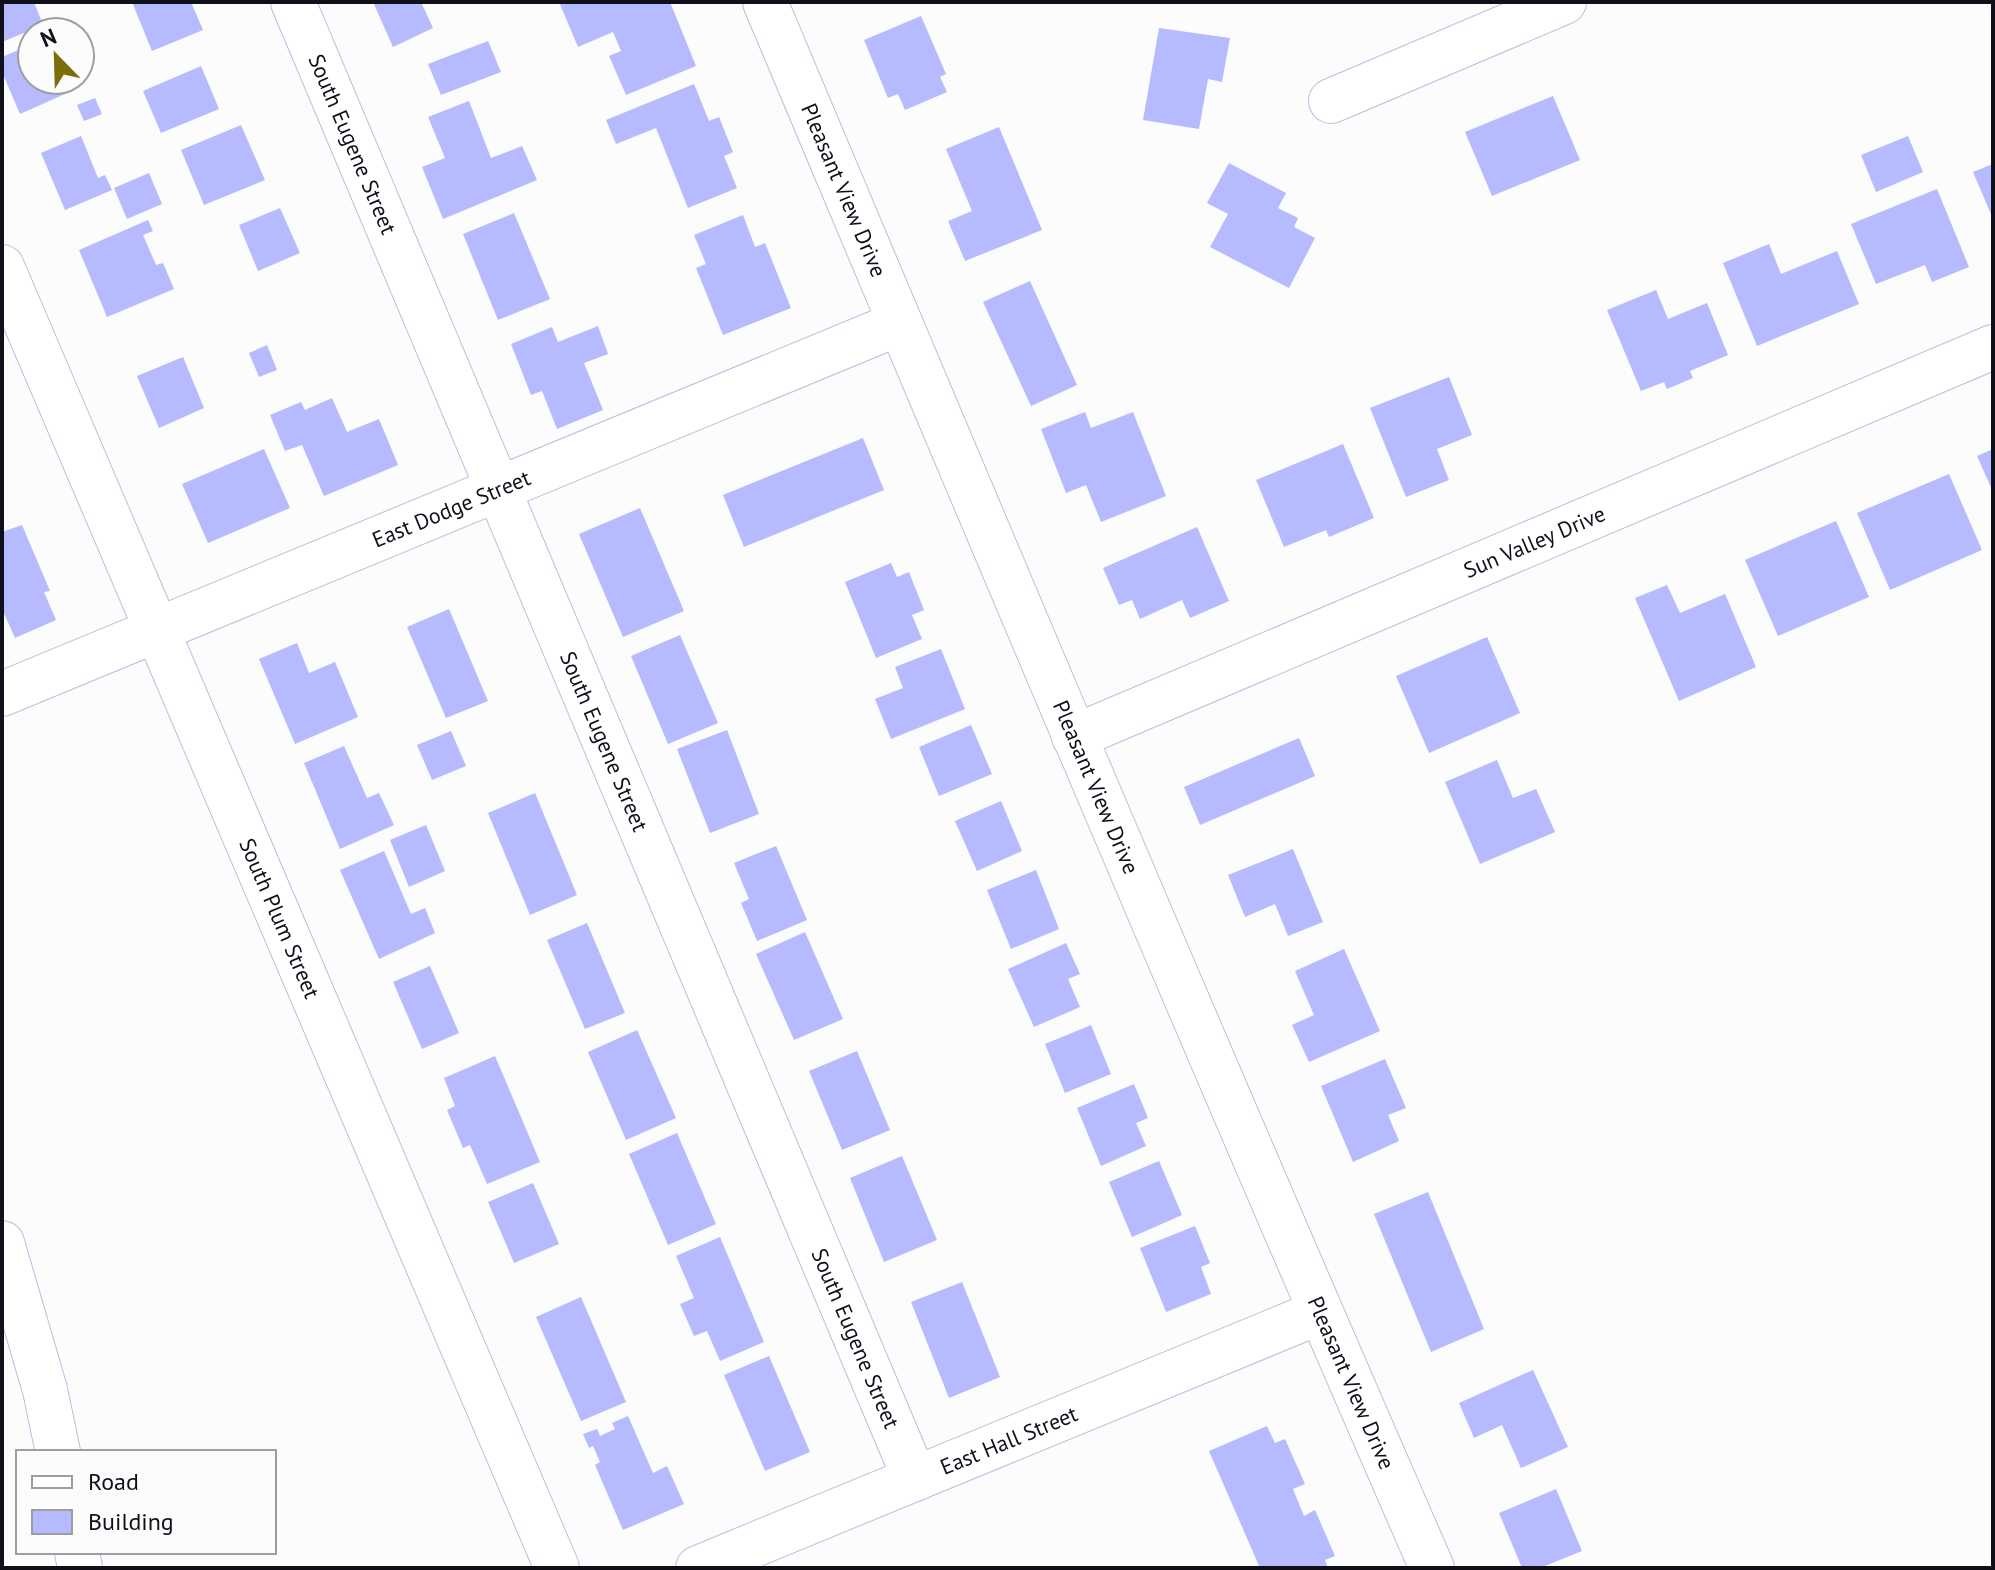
<svg xmlns="http://www.w3.org/2000/svg" width="1995" height="1570" font-family="'PT Sans',sans-serif">
	<style>
		.building { fill: #b6baff }
		.lines { fill: none; stroke-linecap: round; stroke-linejoin: round }
		.minor-casing { stroke: #bbbedd; stroke-width: 46 }
		.minor { stroke: #fff; stroke-width: 44 }
		.labels { text-anchor: middle; dominant-baseline: central; stroke-width: 8; stroke-linejoin: round; paint-order: stroke }
		.street-label { font-size: 22px; fill: #10101b; stroke: #fcfcfc }
	</style>
	<rect width="100%" height="100%" fill="#fcfcfc"/>
	<g class="building">
		<path d="M2,2H34L43,25L2,42Z"/>
		<path d="M132,2H191L203,30L152,51Z"/>
		<path d="M373,2H421L433,28L393,47Z"/>
		<path d="M559,2H670L696,66L626,95L609,56L621,51L613,32L578,47Z"/>
		<path d="M921,16L946,74L940,77L947,92L905,110L898,94L888,98L864,40Z"/>
		<path d="M1159,28L1230,38L1222,82L1208,79L1199,129L1143,120Z"/>
		<path d="M488,41L501,72L441,95L428,64Z"/>
		<path d="M32,44V80H55L56,83L60,81L65,94L20,114L2,72V57Z"/>
		<path d="M201,66L219,109L161,133L143,91Z"/>
		<path d="M694,84L709,121L719,117L733,152L724,156L737,188L688,208L656,128L616,144L606,120Z"/>
		<path d="M1553,96L1580,160L1492,196L1465,132Z"/>
		<path d="M95,98L102,114L84,121L77,105Z"/>
		<path d="M469,101L491,158L522,146L537,180L443,219L422,167L445,158L428,117Z"/>
		<path d="M241,125L265,180L204,205L181,150Z"/>
		<path d="M999,127L1042,230L965,261L948,221L972,211L946,149Z"/>
		<path d="M81,136L98,178L105,175L112,190L65,210L41,153Z"/>
		<path d="M1908,136L1923,172L1876,192L1861,155Z"/>
		<path d="M1229,163L1286,193L1278,208L1298,218L1294,227L1315,238L1289,288L1210,247L1228,214L1207,203Z"/>
		<path d="M1993,164V219L1973,172Z"/>
		<path d="M149,173L162,204L127,219L114,188Z"/>
		<path d="M1937,189L1969,267L1932,282L1925,265L1876,284L1851,224Z"/>
		<path d="M280,208L300,253L258,271L239,225Z"/>
		<path d="M514,213L550,299L498,320L463,234Z"/>
		<path d="M743,215L755,247L765,243L791,308L723,335L696,268L706,264L694,235Z"/>
		<path d="M148,220L153,231L143,235L156,265L163,263L174,289L107,317L79,250Z"/>
		<path d="M1769,244L1781,274L1837,251L1859,304L1757,346L1723,263Z"/>
		<path d="M1030,281L1077,385L1031,406L983,302Z"/>
		<path d="M1656,290L1668,319L1707,303L1728,355L1690,371L1693,378L1667,389L1664,382L1641,391L1607,310Z"/>
		<path d="M598,326L608,354L584,363L603,410L557,429L542,391L531,395L511,344L552,327L558,342Z"/>
		<path d="M267,345L277,370L259,377L249,353Z"/>
		<path d="M183,357L204,408L159,428L137,376Z"/>
		<path d="M1449,377L1472,435L1437,449L1449,480L1406,497L1370,408Z"/>
		<path d="M332,398L347,432L379,419L398,465L324,496L302,445L285,451L270,415L301,402L305,410Z"/>
		<path d="M1085,412L1091,428L1133,412L1166,496L1101,522L1086,485L1066,493L1041,429Z"/>
		<path d="M863,438L884,490L744,547L723,495Z"/>
		<path d="M1343,444L1374,518L1329,537L1326,530L1284,547L1256,480Z"/>
		<path d="M264,449L290,508L208,543L182,484Z"/>
		<path d="M1993,449V492L1977,456Z"/>
		<path d="M1949,474L1982,550L1890,590L1857,513Z"/>
		<path d="M640,508L684,611L623,637L579,534Z"/>
		<path d="M1836,521L1869,597L1778,636L1745,560Z"/>
		<path d="M22,525L50,591L44,592L56,620L15,638L2,609V532Z"/>
		<path d="M1197,527L1229,601L1190,618L1182,600L1140,619L1132,600L1119,605L1103,568Z"/>
		<path d="M891,563L897,577L909,572L924,610L912,615L922,639L876,658L845,582Z"/>
		<path d="M1667,585L1680,613L1725,594L1756,667L1679,701L1635,598Z"/>
		<path d="M449,609L488,701L446,718L407,627Z"/>
		<path d="M680,635L718,723L668,744L631,656Z"/>
		<path d="M1487,637L1520,713L1429,753L1396,676Z"/>
		<path d="M297,643L309,673L335,662L358,717L295,744L259,659Z"/>
		<path d="M941,649L965,709L891,739L875,699L903,688L895,667Z"/>
		<path d="M971,725L992,774L939,796L919,747Z"/>
		<path d="M727,730L759,814L710,833L677,749Z"/>
		<path d="M451,731L466,766L432,780L417,745Z"/>
		<path d="M1299,738L1315,776L1200,825L1184,787Z"/>
		<path d="M344,746L367,798L379,793L394,825L340,849L304,763Z"/>
		<path d="M1497,760L1513,798L1536,789L1555,832L1480,864L1445,782Z"/>
		<path d="M535,793L577,895L530,915L488,813Z"/>
		<path d="M1001,801L1022,851L977,871L955,821Z"/>
		<path d="M426,825L445,871L409,887L390,840Z"/>
		<path d="M776,846L807,920L757,941L741,903L749,899L734,863Z"/>
		<path d="M1293,849L1323,922L1288,936L1275,904L1245,917L1228,875Z"/>
		<path d="M384,851L411,914L425,908L435,933L379,959L340,870Z"/>
		<path d="M1036,870L1059,929L1011,949L987,890Z"/>
		<path d="M587,923L625,1013L585,1029L547,940Z"/>
		<path d="M805,932L843,1019L794,1040L756,954Z"/>
		<path d="M1066,943L1080,974L1068,979L1080,1007L1034,1027L1008,969Z"/>
		<path d="M1344,949L1380,1031L1309,1062L1292,1025L1314,1015L1295,971Z"/>
		<path d="M430,966L459,1033L422,1049L393,982Z"/>
		<path d="M1091,1025L1111,1074L1065,1093L1045,1044Z"/>
		<path d="M637,1030L676,1118L626,1140L588,1052Z"/>
		<path d="M857,1051L890,1130L842,1150L809,1071Z"/>
		<path d="M495,1056L540,1162L487,1184L470,1145L463,1148L447,1110L455,1106L444,1078Z"/>
		<path d="M1385,1059L1406,1108L1388,1115L1399,1141L1353,1162L1321,1086Z"/>
		<path d="M1134,1084L1148,1118L1136,1123L1146,1146L1101,1166L1077,1108Z"/>
		<path d="M677,1133L716,1224L668,1245L629,1154Z"/>
		<path d="M902,1156L937,1240L884,1262L850,1178Z"/>
		<path d="M1159,1161L1182,1215L1132,1237L1109,1182Z"/>
		<path d="M533,1183L559,1244L514,1263L488,1202Z"/>
		<path d="M1428,1192L1484,1329L1431,1352L1374,1214Z"/>
		<path d="M1195,1226L1210,1263L1201,1267L1211,1294L1166,1312L1140,1248Z"/>
		<path d="M720,1237L764,1342L720,1361L707,1331L694,1336L680,1304L694,1298L676,1256Z"/>
		<path d="M962,1282L1000,1377L949,1398L911,1302Z"/>
		<path d="M581,1297L626,1402L581,1421L536,1317Z"/>
		<path d="M769,1356L810,1452L765,1471L724,1375Z"/>
		<path d="M1533,1370L1568,1447L1521,1468L1502,1425L1474,1438L1459,1403Z"/>
		<path d="M628,1416L653,1473L667,1466L684,1504L623,1530L595,1465L600,1462L593,1446L589,1448L583,1434L597,1429L600,1436L615,1429L612,1423Z"/>
		<path d="M1267,1426L1275,1443L1285,1439L1305,1484L1293,1489L1304,1516L1315,1510L1335,1556L1325,1560L1328,1568H1260L1209,1451Z"/>
		<path d="M1556,1489L1582,1551L1540,1568H1522L1499,1513Z"/>
	</g>
	<g class="lines">
		<defs>
			<g id="minor">
				<path id="s1" d="M293,2L915,1479"/>
				<path id="s2" d="M765,2C985,525 1205,1048 1432,1568"/>
				<path d="M1331,101L1564,2"/>
				<path id="s3" d="M2,267L557,1568"/>
				<path id="s4" d="M2,694L900,323"/>
				<path id="s5" d="M1074,737L1993,347"/>
				<path d="M2,1243L45,1390L58,1452"/>
				<path d="M77,1552L80,1568"/>
				<path id="s6" d="M698,1568L1320,1312"/>
			</g>
		</defs>
		<use href="#minor" class="minor-casing"/>
		<use href="#minor" class="minor"/>
	</g>
	<g class="labels">
		<g class="street-label">
			<text stroke="none"><textPath href="#s1" startOffset="154">South Eugene Street</textPath></text>
			<text stroke="none"><textPath href="#s2" startOffset="204">Pleasant View Drive</textPath></text>
			<text stroke="none"><textPath href="#s4" startOffset="486">East Dodge Street</textPath></text>
			<text stroke="none"><textPath href="#s5" startOffset="500">Sun Valley Drive</textPath></text>
			<text stroke="none"><textPath href="#s1" startOffset="802">South Eugene Street</textPath></text>
			<text stroke="none"><textPath href="#s2" startOffset="852">Pleasant View Drive</textPath></text>
			<text stroke="none"><textPath href="#s3" startOffset="708">South Plum Street</textPath></text>
			<text stroke="none"><textPath href="#s1" startOffset="1450">South Eugene Street</textPath></text>
			<text stroke="none"><textPath href="#s2" startOffset="1500">Pleasant View Drive</textPath></text>
			<text stroke="none"><textPath href="#s6" startOffset="336">East Hall Street</textPath></text>
		</g>
	</g>
	<rect width="1995" height="1570" fill="none" stroke="#10101b" stroke-width="8"/>
	<rect x="16" y="1450" width="260" height="104" fill="#fcfcfc" stroke="#9e9ea2" stroke-width="2"/>
	<rect x="32" y="1476" width="40" height="12" fill="#ffffff" stroke="#9e9ea2" stroke-width="2"/>
	<text x="88" y="1490" font-size="24" fill="#10101b">Road</text>
	<rect x="32" y="1510" width="40" height="24" fill="#b6baff" stroke="#9e9ea2" stroke-width="2"/>
	<text x="88" y="1530" font-size="24" fill="#10101b">Building</text>
	<g transform="translate(56 56) rotate(337)"><circle r="38" fill="#fcfcfc" stroke="#9e9ea2" stroke-width="2"/>
	<path d="M0-6L14 30L0 20L-14 30Z" fill="#7e6e0a"/>
	<text y="-12" font-size="22" font-weight="bold" text-anchor="middle" fill="#10101b">N</text>
	</g>
</svg>
